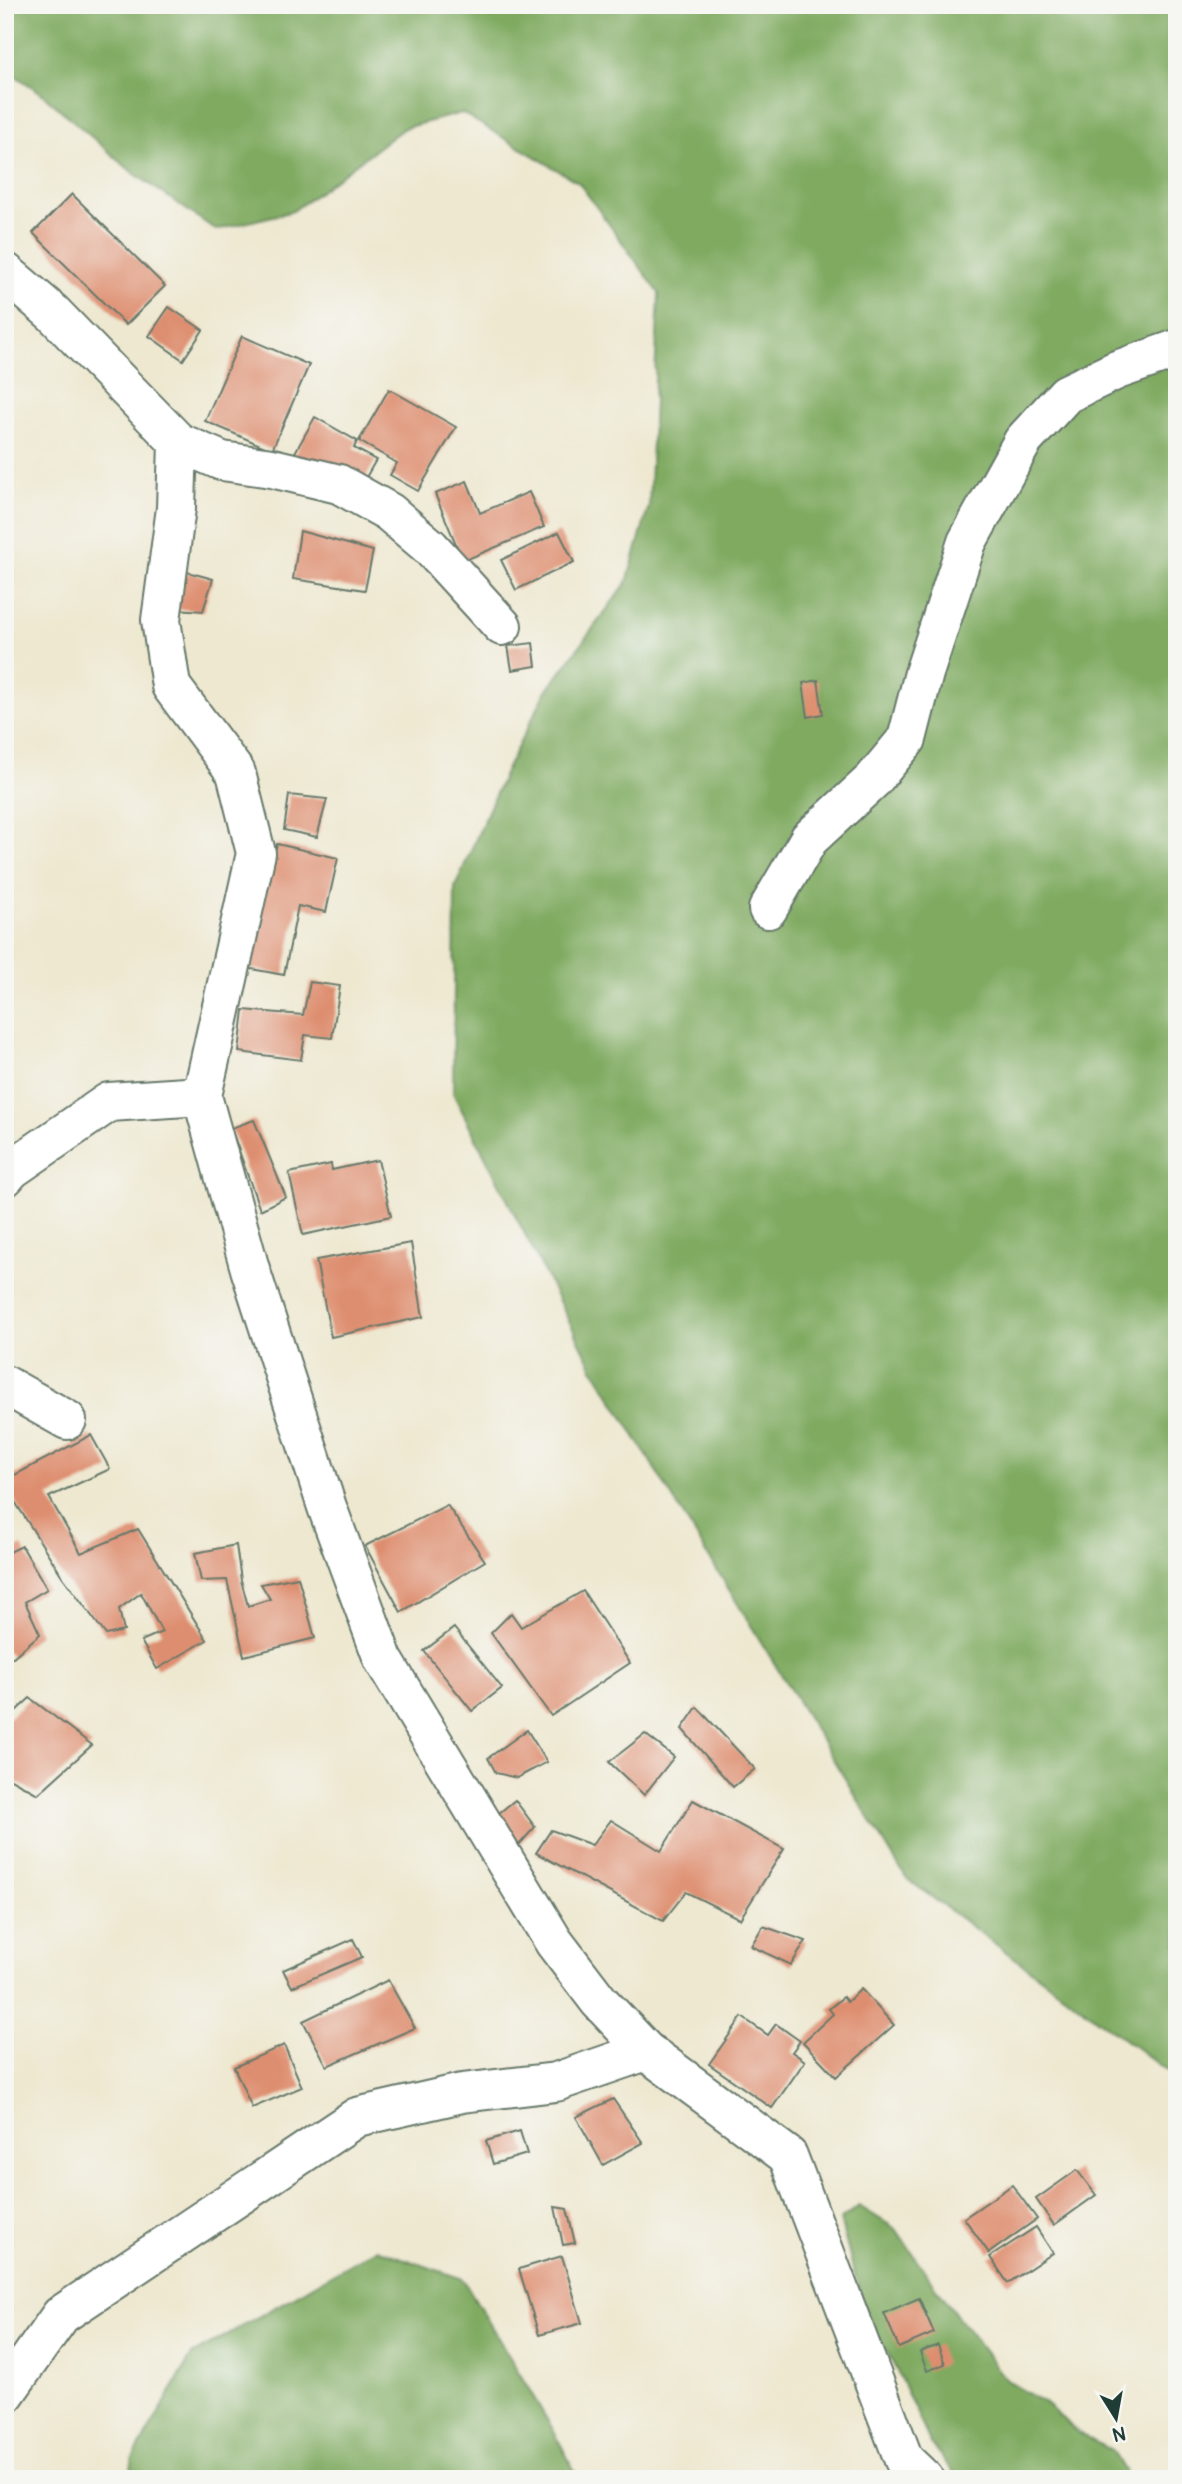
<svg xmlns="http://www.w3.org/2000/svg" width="1182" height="2484" font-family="Pangolin,sans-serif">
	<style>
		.forest { fill: #7faa61; stroke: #4f744a; stroke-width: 2 }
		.building { fill: #de8e6f }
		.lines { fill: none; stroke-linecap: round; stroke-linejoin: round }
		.minor-casing { stroke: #67796b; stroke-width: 42 }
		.minor { stroke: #fff; stroke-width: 38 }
	</style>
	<rect width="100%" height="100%" fill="#f6f6f2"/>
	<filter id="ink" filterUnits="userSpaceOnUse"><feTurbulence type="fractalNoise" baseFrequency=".0143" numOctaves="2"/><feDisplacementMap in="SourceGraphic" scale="14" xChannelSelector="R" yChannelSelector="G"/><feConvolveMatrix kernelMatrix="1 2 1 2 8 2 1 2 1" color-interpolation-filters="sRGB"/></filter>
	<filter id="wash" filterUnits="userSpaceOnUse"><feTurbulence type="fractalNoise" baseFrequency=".00686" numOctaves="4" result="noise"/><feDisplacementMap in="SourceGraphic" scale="28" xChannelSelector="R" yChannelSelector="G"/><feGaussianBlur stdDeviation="1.57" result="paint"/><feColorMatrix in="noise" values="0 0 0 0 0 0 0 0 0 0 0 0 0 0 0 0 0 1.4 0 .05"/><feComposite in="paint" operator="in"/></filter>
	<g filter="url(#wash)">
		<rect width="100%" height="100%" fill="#eee8d0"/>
		<g class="forest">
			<path d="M5,5H1177V2078L906,1878L593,1368L453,1093L455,887L505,772L545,693L627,582L649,506L659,293L579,183L462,113L404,128L293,211L216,230L132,172L40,92L5,69Z"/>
			<path d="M859,2206L896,2229L936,2288L1007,2381L1043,2402L1079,2433L1113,2452L1129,2479H958L930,2442L898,2373L864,2309L840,2220Z"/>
			<path d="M376,2249L463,2279L552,2428L579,2479H129L133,2458L192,2355Z"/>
		</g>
		<g id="blocks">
			<g class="building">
				<path d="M72,194L165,286L126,325L33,233Z"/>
				<path d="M169,307L203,330L183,360L149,336Z"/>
				<path d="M242,336L309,365L272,450L205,421Z"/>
				<path d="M389,389L456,427L418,491L390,475L397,463L359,441Z"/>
				<path d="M315,417L357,441L354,448L376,460L361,486L293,456Z"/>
				<path d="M467,481L480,513L529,492L544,527L463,561L435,494Z"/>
				<path d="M300,531L373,551L365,590L293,579Z"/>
				<path d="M559,532L574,562L516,590L501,560Z"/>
				<path d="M184,571L213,579L203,611L177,609Z"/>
				<path d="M533,643L536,666L512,670L508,646Z"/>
				<path d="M818,680L823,714L808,717L803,683Z"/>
				<path d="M289,795L327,799L317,837L284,830Z"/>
				<path d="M277,844L338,858L326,912L298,906L284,975L246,968Z"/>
				<path d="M310,982L340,986L332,1038L305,1035L301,1060L239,1052L244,1010L303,1015Z"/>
				<path d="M254,1120L286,1197L260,1210L231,1128Z"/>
				<path d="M378,1160L391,1216L303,1235L289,1173L331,1164L332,1170Z"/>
				<path d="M411,1243L423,1317L331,1337L316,1260Z"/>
				<path d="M91,1435L110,1469L49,1497L81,1553L138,1529L207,1640L157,1669L141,1641L162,1632L141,1593L119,1609L124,1631L106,1635L62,1576L5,1486V1480Z"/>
				<path d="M447,1505L485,1561L401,1612L365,1546Z"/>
				<path d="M236,1545L241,1580L248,1606L270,1599L261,1584L298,1577L315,1638L244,1656L227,1580L201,1581L195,1553Z"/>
				<path d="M22,1546L47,1589L25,1602L40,1634L12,1658L5,1648V1554Z"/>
				<path d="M583,1591L630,1663L551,1716L491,1633L511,1613L521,1627Z"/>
				<path d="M454,1628L502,1688L472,1711L424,1651Z"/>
				<path d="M30,1698L92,1745L38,1794L5,1776V1721Z"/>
				<path d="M697,1707L755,1769L733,1787L682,1729Z"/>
				<path d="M527,1730L547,1762L517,1778L496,1773L488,1758Z"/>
				<path d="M645,1734L674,1757L644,1795L609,1762Z"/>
				<path d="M515,1800L535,1827L519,1845L493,1818Z"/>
				<path d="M693,1800L784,1849L740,1919L686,1892L663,1921L536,1853L551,1830L592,1845L611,1820L661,1851Z"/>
				<path d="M763,1926L806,1941L791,1965L751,1946Z"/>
				<path d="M353,1939L362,1957L292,1987L283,1970Z"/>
				<path d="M388,1980L415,2028L327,2066L303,2021Z"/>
				<path d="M861,1989L894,2025L836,2077L803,2042L833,2014L829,2009L843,1997L847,2002Z"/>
				<path d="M742,2017L768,2035L776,2024L800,2041L792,2052L805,2061L772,2108L709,2064Z"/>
				<path d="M284,2045L302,2087L252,2108L234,2067Z"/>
				<path d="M613,2099L643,2143L603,2165L576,2117Z"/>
				<path d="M520,2131L527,2154L493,2164L486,2141Z"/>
				<path d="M1077,2170L1096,2195L1054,2225L1036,2199Z"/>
				<path d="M1012,2185L1037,2219L989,2253L964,2218Z"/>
				<path d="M555,2207L567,2209L575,2243L563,2245Z"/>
				<path d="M1036,2227L1053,2253L1008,2283L990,2257Z"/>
				<path d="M562,2256L582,2323L539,2335L519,2269Z"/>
				<path d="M919,2298L934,2333L899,2348L884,2313Z"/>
				<path d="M938,2345L945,2364L927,2371L920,2352Z"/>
			</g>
		</g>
	</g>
	<g filter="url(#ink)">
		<use href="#blocks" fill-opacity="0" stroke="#67796b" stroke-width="2"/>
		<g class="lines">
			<defs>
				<g id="minor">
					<path d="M5,272L53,313L178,442L222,461L272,468L339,484L389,512L430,547L502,626"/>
					<path d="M178,442L176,508L161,620L171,686L236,773L256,853L202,1096L250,1269L327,1507L383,1659L554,1942L599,2001L646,2051L788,2156L904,2460L924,2479"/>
					<path d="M768,909L809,839L873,780L907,739L924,673L967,542L1023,441L1066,394L1117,370L1177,349"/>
					<path d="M5,1177L12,1169L109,1102L202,1096"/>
					<path d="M5,1385L67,1420"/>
					<path d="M5,2394L61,2315L357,2117L462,2093L556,2082L646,2051"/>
				</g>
			</defs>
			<use href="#minor" class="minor-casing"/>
			<use href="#minor" class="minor"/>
		</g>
	</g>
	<rect width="1182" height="2484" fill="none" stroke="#f6f6f2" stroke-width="28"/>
	<g transform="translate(1116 2418) rotate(169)" stroke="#f6f6f2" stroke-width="5" paint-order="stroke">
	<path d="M0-5L12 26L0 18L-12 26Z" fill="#1f3d34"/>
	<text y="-10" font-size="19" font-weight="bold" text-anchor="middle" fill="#1f3d34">N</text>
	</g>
</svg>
